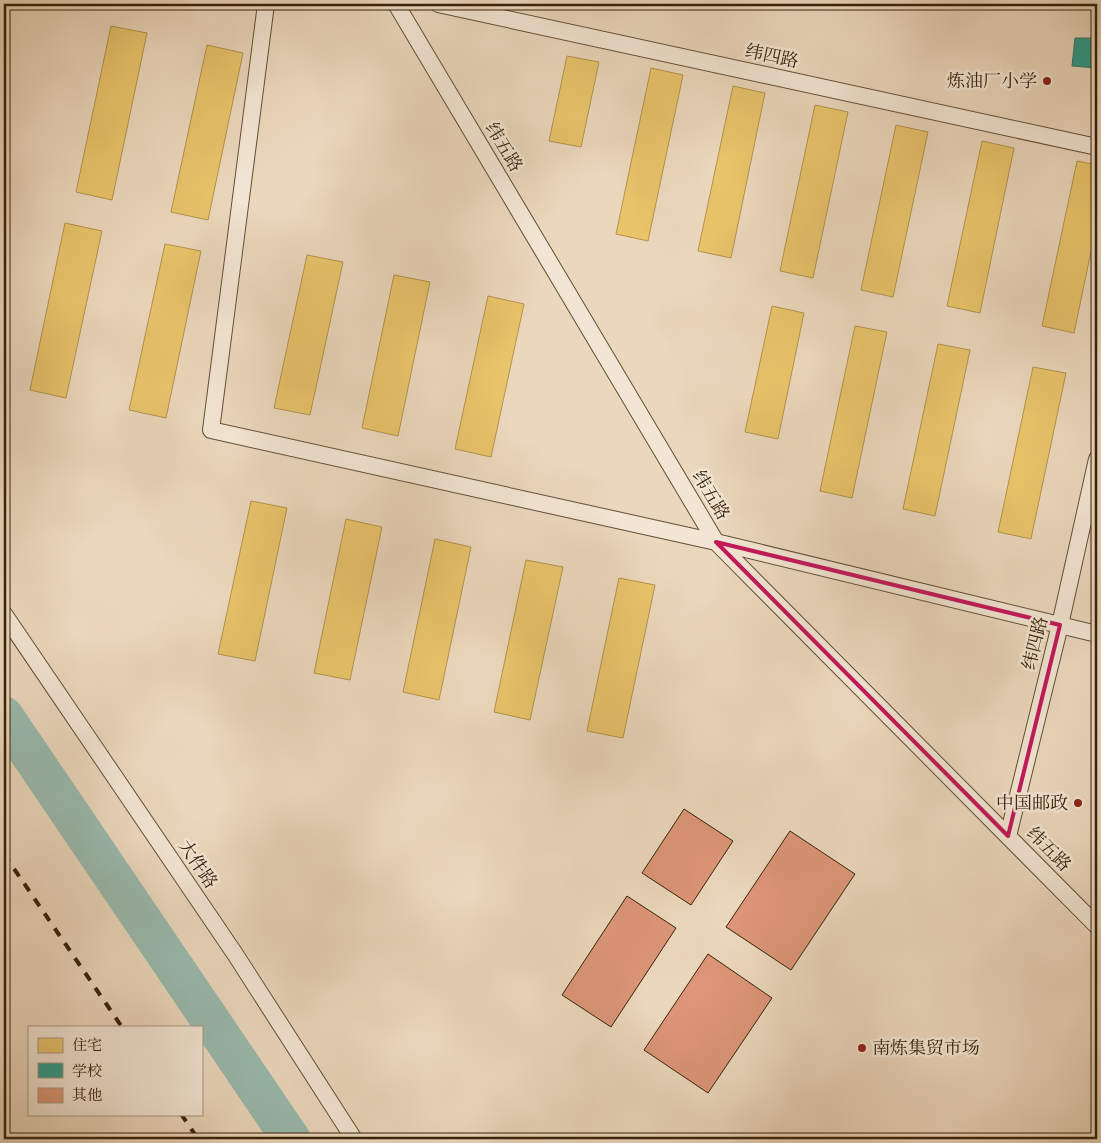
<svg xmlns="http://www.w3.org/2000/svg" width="1101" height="1143" font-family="Alegreya,'Noto Serif SC',serif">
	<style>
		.homes { fill: #e9c46a; stroke: #b4934d }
		.schools { fill: #2a9d8f; stroke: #2e7867 }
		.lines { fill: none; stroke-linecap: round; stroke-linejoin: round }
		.river { stroke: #99baad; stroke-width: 39 }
		.building { fill: #dc9678; stroke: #37220a }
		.minor-casing { stroke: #644f36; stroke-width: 18 }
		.minor { stroke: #f2e5d3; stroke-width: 16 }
		.rail { stroke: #37220a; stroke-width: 4; stroke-dasharray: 9 9; stroke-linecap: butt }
		.marked { fill: none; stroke: #c2185b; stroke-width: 4; stroke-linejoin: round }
		.poi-dot { fill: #8f2418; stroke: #f2e5d3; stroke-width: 2 }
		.labels { text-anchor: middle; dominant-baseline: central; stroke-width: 5; stroke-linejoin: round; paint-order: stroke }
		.street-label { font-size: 18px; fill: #37220a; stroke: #f2e5d3 }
		.poi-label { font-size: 18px; fill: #37220a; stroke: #f2e5d3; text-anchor: end }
	</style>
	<rect width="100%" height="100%" fill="#ebd7bc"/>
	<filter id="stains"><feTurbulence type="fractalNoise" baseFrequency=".004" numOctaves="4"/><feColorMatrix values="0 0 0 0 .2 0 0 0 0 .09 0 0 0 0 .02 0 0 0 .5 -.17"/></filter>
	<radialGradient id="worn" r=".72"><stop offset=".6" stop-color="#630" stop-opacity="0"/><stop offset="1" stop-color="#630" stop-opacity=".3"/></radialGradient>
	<g class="homes">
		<path d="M111,26L147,33L112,200L76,192Z"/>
		<path d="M207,45L243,53L208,220L171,212Z"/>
		<path d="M567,56L599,62L581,147L549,141Z"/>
		<path d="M651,68L683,75L648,241L616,234Z"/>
		<path d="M733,86L765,93L731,258L698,251Z"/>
		<path d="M815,105L848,112L813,278L780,271Z"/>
		<path d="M896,125L928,132L893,297L861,290Z"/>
		<path d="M982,141L1014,148L980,313L947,306Z"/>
		<path d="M1077,161L1097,165V223L1074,333L1042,326Z"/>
		<path d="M65,223L102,231L66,398L30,390Z"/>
		<path d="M165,244L201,251L166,418L129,410Z"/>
		<path d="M307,255L343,262L310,415L274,408Z"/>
		<path d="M394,275L430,282L398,436L362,428Z"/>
		<path d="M488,296L524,304L491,457L455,449Z"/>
		<path d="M772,306L804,313L778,439L745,432Z"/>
		<path d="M855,326L887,332L852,498L820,491Z"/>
		<path d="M938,344L970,350L935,516L903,509Z"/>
		<path d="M1033,367L1066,373L1031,539L998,532Z"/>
		<path d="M251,501L287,508L255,661L218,654Z"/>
		<path d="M346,519L382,527L350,680L314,673Z"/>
		<path d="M435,539L471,547L439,700L403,692Z"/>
		<path d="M526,560L563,567L530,720L494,712Z"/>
		<path d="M619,578L655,585L623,738L587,731Z"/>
	</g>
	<path class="schools" d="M1097,32V68L1072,66L1075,38H1097Z"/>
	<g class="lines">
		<path class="river" d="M4,716L291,1139"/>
	</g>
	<g class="building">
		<path d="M684,809L733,841L691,905L642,873Z"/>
		<path d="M790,831L855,874L791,970L726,927Z"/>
		<path d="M627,896L676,928L611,1027L562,995Z"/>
		<path d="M708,954L772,998L708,1093L644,1050Z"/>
	</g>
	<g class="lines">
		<defs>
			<g id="minor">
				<path d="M266,4L211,430L716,542L1097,634"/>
				<path d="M396,4L716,542L1097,926"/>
				<path d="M438,4L1097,147"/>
				<path d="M4,614L235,954L354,1139"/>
				<path d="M1008,836L1060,625L1097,459"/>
			</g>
		</defs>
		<use href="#minor" class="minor-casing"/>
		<use href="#minor" class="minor"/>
		<g class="rail">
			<path d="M4,854L122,1027"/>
			<path d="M181,1114L198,1139"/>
		</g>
	</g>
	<path class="marked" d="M716,542L1060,625L1008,836Z"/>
	<g class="poi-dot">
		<circle cx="1047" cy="81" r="5"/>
		<circle cx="1078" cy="803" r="5"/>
		<circle cx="862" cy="1048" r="5"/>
	</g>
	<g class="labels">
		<g class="street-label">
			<text transform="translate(772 56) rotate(12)">纬四路</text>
			<text transform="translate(504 147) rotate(59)">纬五路</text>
			<text transform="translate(711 495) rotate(59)">纬五路</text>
			<text transform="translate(1035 643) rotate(-76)">纬四路</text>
			<text transform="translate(1049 849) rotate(45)">纬五路</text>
			<text transform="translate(198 864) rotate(56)">大件路</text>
		</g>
		<g class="poi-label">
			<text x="1037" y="81">炼油厂小学</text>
			<text x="1068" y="803">中国邮政</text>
			<text x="872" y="1048" text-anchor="start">南炼集贸市场</text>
		</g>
	</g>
	<rect width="1101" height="1143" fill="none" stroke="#ebd7bc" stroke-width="20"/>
	<rect x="5" y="5" width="1091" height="1133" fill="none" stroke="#37220a" stroke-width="2.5"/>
	<rect x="10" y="10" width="1081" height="1123" fill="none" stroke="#37220a"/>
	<rect x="28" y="1026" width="175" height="90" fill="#f2e5d3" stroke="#a79783"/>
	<rect x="38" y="1038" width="25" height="15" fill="#e9c46a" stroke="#a79783"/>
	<text x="72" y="1050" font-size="15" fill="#37220a">住宅</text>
	<rect x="38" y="1063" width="25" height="15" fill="#2a9d8f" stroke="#a79783"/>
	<text x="72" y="1076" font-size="15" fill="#37220a">学校</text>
	<rect x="38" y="1088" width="25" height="15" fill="#dc9678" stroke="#a79783"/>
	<text x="72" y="1100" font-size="15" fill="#37220a">其他</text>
	<rect width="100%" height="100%" filter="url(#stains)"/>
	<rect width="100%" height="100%" fill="url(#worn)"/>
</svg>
